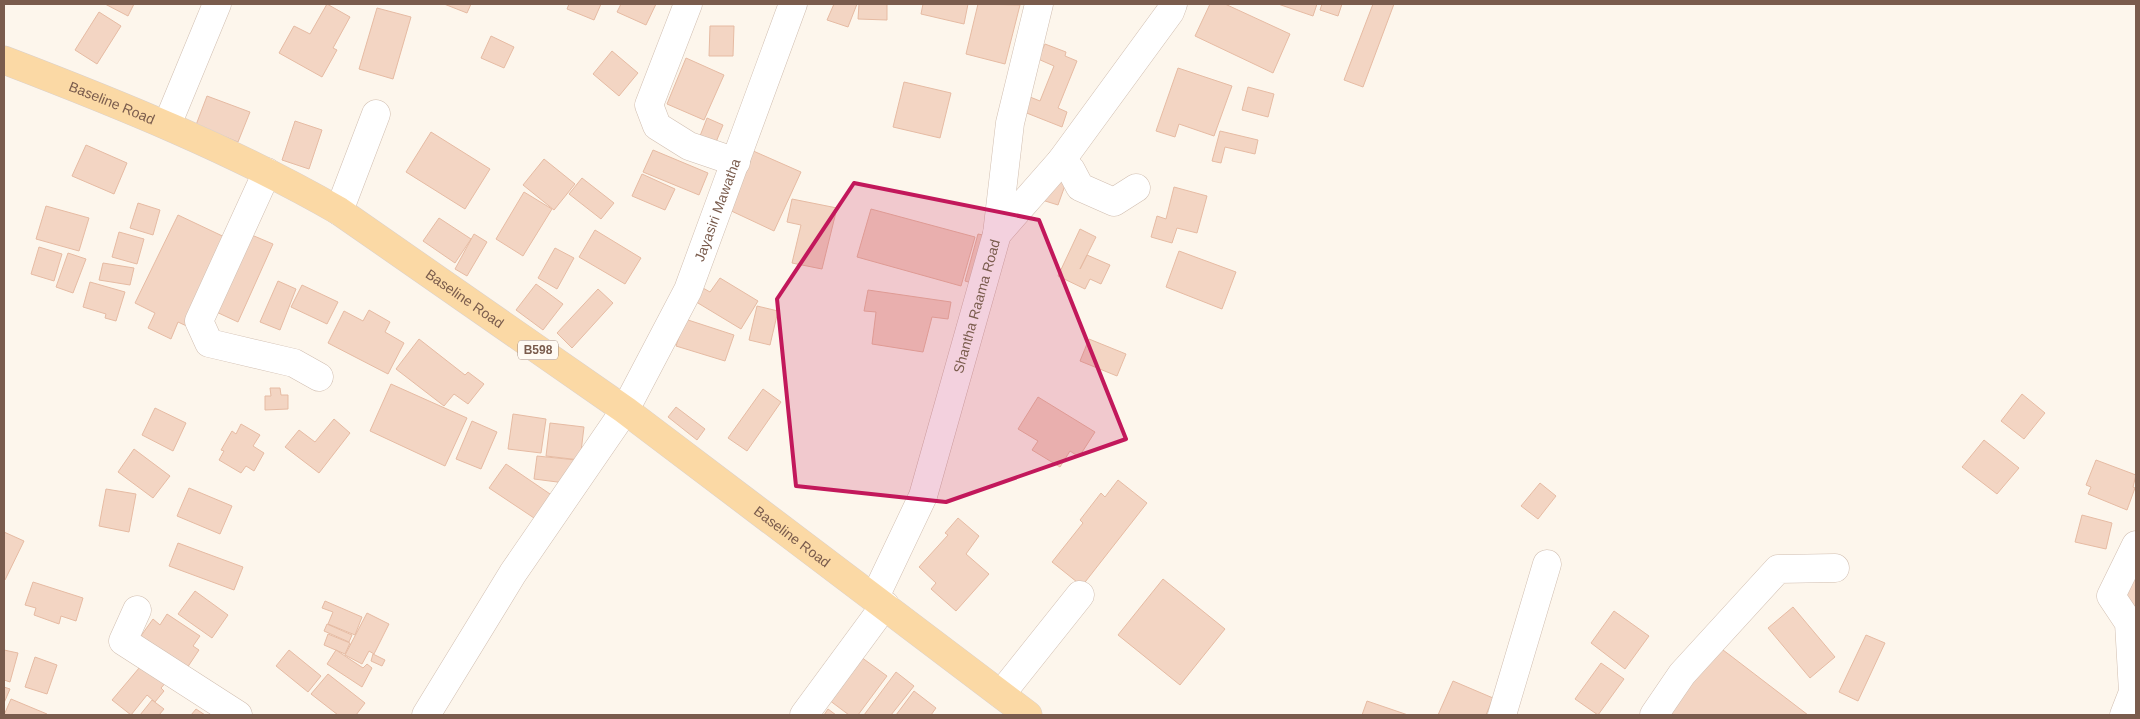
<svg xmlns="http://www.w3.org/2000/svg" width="2140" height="719" font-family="Arial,sans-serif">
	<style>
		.building { fill: #f3d5c3; stroke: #e6bba3 }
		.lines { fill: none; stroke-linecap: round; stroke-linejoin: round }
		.minor-casing { stroke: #d1beb0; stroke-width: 29 }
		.major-casing { stroke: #dad1cd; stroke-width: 29 }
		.minor { stroke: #fff; stroke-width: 28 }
		.major { stroke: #fbd9a5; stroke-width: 28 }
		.marked { fill: #c2185b; fill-opacity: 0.2; stroke: #c2185b; stroke-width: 4; stroke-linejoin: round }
		.labels { text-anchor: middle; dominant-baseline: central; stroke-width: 4; stroke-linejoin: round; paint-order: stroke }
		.shield { fill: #fffaf3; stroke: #a28b7f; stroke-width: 1 }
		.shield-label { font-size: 12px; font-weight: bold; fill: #7a5c4d }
		.street-label { font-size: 14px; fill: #7a5c4d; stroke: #fffaf3 }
	</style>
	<rect width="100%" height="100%" fill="#fdf6ec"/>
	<g class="building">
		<path d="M105,4H134L128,16Z"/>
		<path d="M327,4L350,17L333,48L337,50L322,77L279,53L294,26L310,34Z"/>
		<path d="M444,4H471L467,13Z"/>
		<path d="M569,4H601L594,20L567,9Z"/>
		<path d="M621,4H656L646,25L617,12Z"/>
		<path d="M834,4H857L848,27L827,20Z"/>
		<path d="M859,4H887V20L858,19Z"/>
		<path d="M923,4H968L964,24L921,14Z"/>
		<path d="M978,4L1020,5L1005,64L966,54Z"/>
		<path d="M1210,4H1225L1290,34L1273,73L1195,36Z"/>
		<path d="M1278,4H1317L1313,16Z"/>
		<path d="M1322,4H1342L1338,16L1320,10Z"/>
		<path d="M1373,4H1394L1363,87L1344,80Z"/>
		<path d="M377,8L411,17L393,79L359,69Z"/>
		<path d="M99,12L121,26L97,64L75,50Z"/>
		<path d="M710,26H734L733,56H709Z"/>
		<path d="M491,36L514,47L504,68L481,58Z"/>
		<path d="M1045,44L1066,52L1065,56L1077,61L1058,108L1067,112L1062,127L1019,110L1025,95L1040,101L1054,66L1038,59Z"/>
		<path d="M612,51L638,73L619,96L593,74Z"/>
		<path d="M686,58L724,75L704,120L667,104Z"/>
		<path d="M1178,68L1232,86L1214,136L1179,124L1175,137L1156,131Z"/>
		<path d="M904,82L951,93L940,138L893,127Z"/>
		<path d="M1248,87L1274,94L1268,117L1242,110Z"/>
		<path d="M207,96L250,112L238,142L196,125Z"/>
		<path d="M707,118L723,125L716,142L700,136Z"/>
		<path d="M295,121L322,130L309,169L282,160Z"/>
		<path d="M1220,131L1258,140L1255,154L1225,147L1221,163L1212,161Z"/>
		<path d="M431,132L490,169L465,209L406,172Z"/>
		<path d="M86,145L127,163L114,194L72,176Z"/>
		<path d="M653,150L708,173L699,195L643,172Z"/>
		<path d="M751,150L801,172L774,231L725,208Z"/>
		<path d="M544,159L575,184L554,210L523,185Z"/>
		<path d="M1052,172L1068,177L1058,205L1042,200Z"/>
		<path d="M642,174L675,189L665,210L632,196Z"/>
		<path d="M582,178L614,203L601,219L569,194Z"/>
		<path d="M1174,187L1207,196L1197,233L1177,228L1172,243L1151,237L1157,216L1166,219Z"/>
		<path d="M524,192L552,209L523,256L496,239Z"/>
		<path d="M792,199L837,208L822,269L792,263L801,225L787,222Z"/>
		<path d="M138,203L160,210L153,235L130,228Z"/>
		<path d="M46,206L89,218L79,251L36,239Z"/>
		<path d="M871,209L975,237L961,286L857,257Z"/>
		<path d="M178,215L233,241L191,328L178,322L171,339L148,328L155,313L135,303Z"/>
		<path d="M439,218L471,239L455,263L423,241Z"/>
		<path d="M1080,229L1096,237L1080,269L1087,255L1110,265L1101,284L1090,279L1085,289L1058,276Z"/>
		<path d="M595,230L641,258L625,284L579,257Z"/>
		<path d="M119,232L144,239L137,264L112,257Z"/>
		<path d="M247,233L273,244L238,322L212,310Z"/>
		<path d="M474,234L487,242L467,276L455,269Z"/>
		<path d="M978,234L988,236L975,284L965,281Z"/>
		<path d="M39,247L62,254L54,281L31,274Z"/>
		<path d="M555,248L574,258L557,289L538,278Z"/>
		<path d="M1179,251L1236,272L1222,309L1166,287Z"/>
		<path d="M68,253L86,259L73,293L56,287Z"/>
		<path d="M103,263L134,268L130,285L99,280Z"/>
		<path d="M720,278L758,301L741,329L688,297L696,284L710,292Z"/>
		<path d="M278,281L296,289L280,330L260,322Z"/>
		<path d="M90,282L125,292L116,321L105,318L106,314L83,307Z"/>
		<path d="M536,284L563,304L543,330L516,310Z"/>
		<path d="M302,285L338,302L327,324L291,307Z"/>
		<path d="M598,289L613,303L572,348L557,333Z"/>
		<path d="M868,290L951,302L948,319L932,317L923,352L872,344L876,312L864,311Z"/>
		<path d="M757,306L778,311L770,345L749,340Z"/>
		<path d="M369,310L390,322L385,332L404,343L388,374L328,343L344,311L363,321Z"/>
		<path d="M685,319L734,335L725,361L676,346Z"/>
		<path d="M419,339L465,375L468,372L484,384L468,404L454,394L444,406L396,369Z"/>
		<path d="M1089,339L1126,354L1117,376L1080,361Z"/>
		<path d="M391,384L467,418L445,466L370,431Z"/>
		<path d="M270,388H280L281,395H288V409L265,410V396H271Z"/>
		<path d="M763,389L781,402L747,451L728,438Z"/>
		<path d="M2022,394L2045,413L2024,439L2001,421Z"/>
		<path d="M1038,397L1095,432L1079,457L1070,451L1060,467L1032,450L1038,441L1018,429Z"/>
		<path d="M676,407L705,429L697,440L668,417Z"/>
		<path d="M155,408L186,423L173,451L142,435Z"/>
		<path d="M513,414L546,419L541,453L508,449Z"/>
		<path d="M334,419L350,433L319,473L285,447L299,430L315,442Z"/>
		<path d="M472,421L497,432L481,469L456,459Z"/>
		<path d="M550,423L584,427L580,460L546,456Z"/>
		<path d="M241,424L260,435L253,446L264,453L254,471L246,466L241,473L219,460L224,451L221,450L232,431L236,434Z"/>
		<path d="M1984,440L2019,468L1997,494L1962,467Z"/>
		<path d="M134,449L170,476L153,498L118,472Z"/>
		<path d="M537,456L576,460L573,484L534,479Z"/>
		<path d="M2096,460L2136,475L2133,487L2135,488L2127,510L2088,494L2091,487L2086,485Z"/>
		<path d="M506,464L553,496L537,520L489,488Z"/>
		<path d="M1118,480L1147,503L1082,586L1052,562L1083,523L1080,520L1101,493L1105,497Z"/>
		<path d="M1540,483L1556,496L1538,519L1521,506Z"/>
		<path d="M189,488L232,506L220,534L177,516Z"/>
		<path d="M106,489L136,494L129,532L99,526Z"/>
		<path d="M2082,515L2112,523L2106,549L2075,542Z"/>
		<path d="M958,518L979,536L966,554L989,574L956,611L931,589L936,583L919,567L948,535L945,533Z"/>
		<path d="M4,532L24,541L5,580H4Z"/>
		<path d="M178,543L243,567L234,590L169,566Z"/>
		<path d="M2134,578L2136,579V607L2123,601Z"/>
		<path d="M1163,579L1225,629L1180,685L1118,635Z"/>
		<path d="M33,582L83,598L76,621L61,616L59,624L34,615L36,608L25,605Z"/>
		<path d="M195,591L228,615L212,638L178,614Z"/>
		<path d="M325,601L362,617L355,635L328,624L333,612L322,608Z"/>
		<path d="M1793,607L1835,657L1810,678L1768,628Z"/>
		<path d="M1614,611L1649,636L1625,669L1591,643Z"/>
		<path d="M367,613L389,624L374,654L369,651L362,664L345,655Z"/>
		<path d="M167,614L200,636L193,646L199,650L185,671L138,640L153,619L160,625Z"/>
		<path d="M327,624L352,635L349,642L324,631Z"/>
		<path d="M328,634L350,643L345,654L324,645Z"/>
		<path d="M1866,635L1885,643L1858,701L1839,692Z"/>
		<path d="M1719,647L1731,656L1808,715H1666Z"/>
		<path d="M4,650L18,653L10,682L4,680Z"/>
		<path d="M289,650L321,676L308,692L276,666Z"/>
		<path d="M336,650L363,668L367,664L372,668L362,687L327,664Z"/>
		<path d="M373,654L385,660L382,666L371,661Z"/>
		<path d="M35,657L57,665L47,694L25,687Z"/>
		<path d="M861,657L887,676L858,715H849L829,700Z"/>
		<path d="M145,661L168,680L161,688L164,691L155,702L147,695L131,715L112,700Z"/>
		<path d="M1601,663L1624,679L1598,715L1575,699Z"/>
		<path d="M896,672L914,686L891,715H864Z"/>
		<path d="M328,674L365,703L356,715H338L311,694Z"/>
		<path d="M1453,681L1493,698L1486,715H1438Z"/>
		<path d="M4,687L10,689L4,703Z"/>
		<path d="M914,691L936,708L931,715H896Z"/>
		<path d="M11,699L47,714V715H4Z"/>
		<path d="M152,700L164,709L159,715H140Z"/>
		<path d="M1367,701L1408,715H1362Z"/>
		<path d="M196,709L205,715H191Z"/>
		<path d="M828,709L836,715H824Z"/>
	</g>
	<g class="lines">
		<defs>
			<g id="minor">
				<path d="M688,4L649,105L657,126L689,146L736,162"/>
				<path d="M167,125L217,4"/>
				<path d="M1061,161L1071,170L1080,187L1114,202L1136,188"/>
				<path d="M267,172L199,321L209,343L294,363L319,377"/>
				<path d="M339,211L376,114"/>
				<path d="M997,234L1061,161L1170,12L1173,4"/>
				<path id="s1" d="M875,597L923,496L997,234L1010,123L1039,4"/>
				<path d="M137,610L123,641L238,715"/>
				<path d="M1001,694L1080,595"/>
				<path id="s2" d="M426,715L513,573L625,410L688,290L793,4"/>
				<path d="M804,715L885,605"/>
				<path d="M1502,715L1547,564"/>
				<path d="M1654,715L1682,674L1778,569L1835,568"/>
				<path d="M2124,715L2133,692L2129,623L2111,596L2136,545"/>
			</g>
			<g id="major">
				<path id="s3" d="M4,60C119,104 233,150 339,211L625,410L1028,715"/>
			</g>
		</defs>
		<use href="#minor" class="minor-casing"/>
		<use href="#major" class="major-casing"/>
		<use href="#minor" class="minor"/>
		<use href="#major" class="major"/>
	</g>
	<path class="marked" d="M854,183L1039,220L1126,439L946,502L796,486L777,299Z"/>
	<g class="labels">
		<rect class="shield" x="518" y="340.5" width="40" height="19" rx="4"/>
		<g class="shield-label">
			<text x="538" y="350">B598</text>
		</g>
		<g class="street-label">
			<text stroke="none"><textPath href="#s3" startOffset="116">Baseline Road</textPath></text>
			<text stroke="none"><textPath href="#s2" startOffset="585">Jayasiri Mawatha</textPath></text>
			<text stroke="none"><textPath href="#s3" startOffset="521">Baseline Road</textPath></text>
			<text stroke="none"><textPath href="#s1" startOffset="309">Shantha Raama Road</textPath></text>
			<text stroke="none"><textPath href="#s3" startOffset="926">Baseline Road</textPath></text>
		</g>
	</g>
	<rect width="2140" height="719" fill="none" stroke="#7a5c4d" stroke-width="10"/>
</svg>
